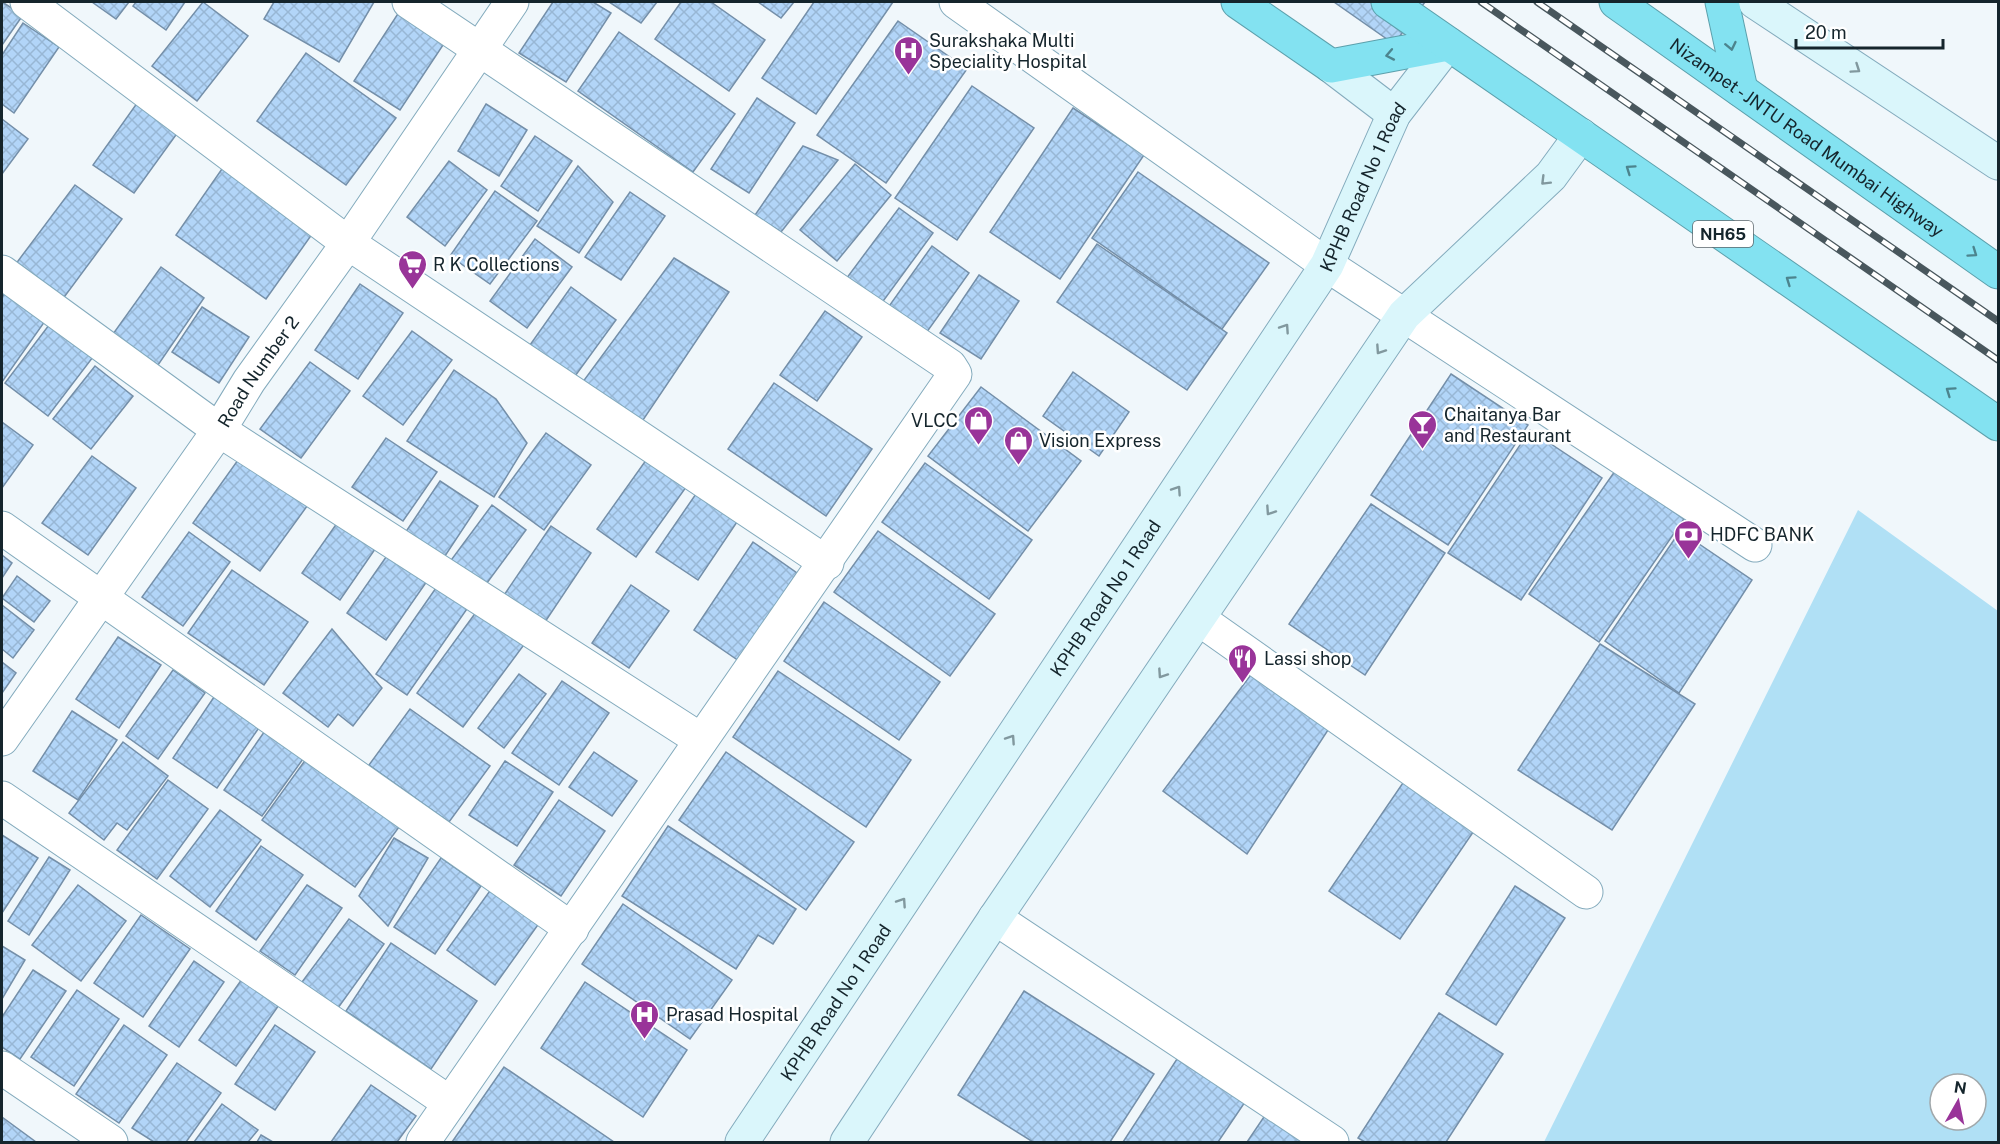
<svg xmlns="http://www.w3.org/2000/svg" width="2000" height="1144" font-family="'Public Sans',sans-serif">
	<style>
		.grass { fill: #b0e0f5; fill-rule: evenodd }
		.building { fill: url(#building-cross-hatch); stroke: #748fa9; stroke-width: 1.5 }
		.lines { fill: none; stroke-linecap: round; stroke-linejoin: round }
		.street-casing { stroke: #84abbd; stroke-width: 35 }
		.secondary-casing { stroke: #84abbd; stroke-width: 35 }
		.highway-casing { stroke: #5ca0ac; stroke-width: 35 }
		.street { stroke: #fff; stroke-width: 33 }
		.secondary { stroke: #daf6fb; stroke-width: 33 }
		.highway { stroke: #83e2f1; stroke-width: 33 }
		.rail-casing { stroke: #49575d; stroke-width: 7 }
		.rail { stroke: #fff; stroke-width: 4.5; stroke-dasharray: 14; stroke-linecap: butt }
		.oneway { stroke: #4c848e }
		.oneway2 { stroke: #81989e }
		.labels { text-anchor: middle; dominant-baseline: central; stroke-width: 5; stroke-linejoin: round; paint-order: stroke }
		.shield { fill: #fff; stroke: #5b666b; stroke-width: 1.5 }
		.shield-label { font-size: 16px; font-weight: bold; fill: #15252c }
		.poi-label { font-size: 18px; fill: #15252c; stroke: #fff; text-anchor: start }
		.street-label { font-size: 18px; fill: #15252c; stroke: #fff }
	</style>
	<defs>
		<pattern id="building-cross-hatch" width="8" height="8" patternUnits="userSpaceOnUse" patternTransform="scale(1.5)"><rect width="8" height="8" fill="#b2d5f8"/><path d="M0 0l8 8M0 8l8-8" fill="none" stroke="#98b7d5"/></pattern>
	</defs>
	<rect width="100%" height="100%" fill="#f0f7fb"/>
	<path class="grass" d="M1858,510L1998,611V1142H1544ZM1940,1084H1976V1120H1940Z"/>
	<g class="building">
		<path d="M2,2L23,15L2,45Z"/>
		<path d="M92,2H129L116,19Z"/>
		<path d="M136,2H185L166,30L133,6Z"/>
		<path d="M203,2L248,36L197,101L152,66Z"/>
		<path d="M274,2H374L339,62L264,19Z"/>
		<path d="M553,2H593L611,13L566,82L519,53Z"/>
		<path d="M609,2H657L641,23Z"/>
		<path d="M681,2H711L765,40L729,91L655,39Z"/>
		<path d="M758,2H794L781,18Z"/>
		<path d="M814,2H893L816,114L762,78Z"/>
		<path d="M1334,2H1425L1394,44Z"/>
		<path d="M403,6L449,36L400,110L354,81Z"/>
		<path d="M898,21L967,69L886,183L817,135Z"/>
		<path d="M23,23L59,47L14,113L2,104V55Z"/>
		<path d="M619,32L735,114L693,172L578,91Z"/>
		<path d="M306,53L396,118L346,185L257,121Z"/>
		<path d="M972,86L1034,128L957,240L895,198Z"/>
		<path d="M757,98L795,123L749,193L711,169Z"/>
		<path d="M140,99L181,128L134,193L93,165Z"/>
		<path d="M486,104L527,130L499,176L458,151Z"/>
		<path d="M1073,108L1144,155L1060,279L990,232Z"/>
		<path d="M2,119L28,139L2,174Z"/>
		<path d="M535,136L572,161L538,211L501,186Z"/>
		<path d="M803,146L838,160L781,232L755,215Z"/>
		<path d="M449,161L487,190L445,246L407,217Z"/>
		<path d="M855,164L891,195L837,261L800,230Z"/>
		<path d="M224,166L315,230L266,299L176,235Z"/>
		<path d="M578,166L613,202L579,253L537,226Z"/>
		<path d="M1138,172L1269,263L1222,329L1092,238Z"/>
		<path d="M75,185L122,219L62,300L15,265Z"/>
		<path d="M495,191L537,221L490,284L450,256Z"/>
		<path d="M630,192L665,216L621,280L585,257Z"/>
		<path d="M899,208L933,233L881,304L846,279Z"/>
		<path d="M535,239L572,267L527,328L490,301Z"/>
		<path d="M1097,244L1227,333L1187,390L1057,302Z"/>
		<path d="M932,246L969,273L924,336L887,309Z"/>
		<path d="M674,258L729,292L639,426L582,383Z"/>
		<path d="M161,267L204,298L158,365L113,334Z"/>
		<path d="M979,275L1019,301L981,359L940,333Z"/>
		<path d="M360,284L403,313L358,379L315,350Z"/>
		<path d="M10,286L50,314L2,382V297Z"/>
		<path d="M571,287L616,320L570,383L525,352Z"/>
		<path d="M202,307L249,337L219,383L172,352Z"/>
		<path d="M825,311L862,337L817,401L780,375Z"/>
		<path d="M49,325L93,357L48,416L5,383Z"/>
		<path d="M412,331L452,360L403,425L363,396Z"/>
		<path d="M310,362L350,391L301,458L260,429Z"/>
		<path d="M95,366L133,396L91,449L53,419Z"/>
		<path d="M454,370L496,399L527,443L494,497L407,441Z"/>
		<path d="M1073,372L1129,412L1099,456L1043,416Z"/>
		<path d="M1451,374L1528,425L1448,545L1371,495Z"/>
		<path d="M774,383L872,449L826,516L728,449Z"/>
		<path d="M981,387L1081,461L1028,531L928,456Z"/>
		<path d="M2,422L33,445L2,488Z"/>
		<path d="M1530,430L1602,478L1521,600L1448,553Z"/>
		<path d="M546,433L591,465L544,530L499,497Z"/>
		<path d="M386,438L437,472L403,521L352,487Z"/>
		<path d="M243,453L310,502L260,571L193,523Z"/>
		<path d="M92,456L136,488L88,555L42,523Z"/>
		<path d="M649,456L689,483L636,557L597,529Z"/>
		<path d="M925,463L1032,540L989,599L882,522Z"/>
		<path d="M1615,471L1684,519L1599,642L1529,594Z"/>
		<path d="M440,481L478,506L443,559L405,533Z"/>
		<path d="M698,491L739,519L698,580L656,552Z"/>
		<path d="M1371,504L1445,553L1365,675L1289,624Z"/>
		<path d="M492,505L526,530L481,591L446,567Z"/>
		<path d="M342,516L380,542L340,600L302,573Z"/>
		<path d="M551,526L591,553L541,628L500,601Z"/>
		<path d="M878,531L995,614L950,676L834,592Z"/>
		<path d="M1680,531L1752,580L1679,693L1605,641Z"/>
		<path d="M189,532L230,562L183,626L142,597Z"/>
		<path d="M753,542L797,573L739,661L694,630Z"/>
		<path d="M393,547L432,574L386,640L347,613Z"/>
		<path d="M2,555L12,563L2,578Z"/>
		<path d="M232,570L308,622L264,685L188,633Z"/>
		<path d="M17,576L50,601L34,622L2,598Z"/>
		<path d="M438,585L469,606L407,695L376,674Z"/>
		<path d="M631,585L669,611L629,668L592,643Z"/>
		<path d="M824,602L940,682L899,740L784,661Z"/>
		<path d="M2,605L34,630L13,658L2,649Z"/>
		<path d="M479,608L526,642L463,727L417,693Z"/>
		<path d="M332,629L382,688L353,726L338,714L328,727L283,693Z"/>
		<path d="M118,637L161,665L119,728L76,699Z"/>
		<path d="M1600,644L1695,704L1612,830L1518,770Z"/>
		<path d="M2,662L16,673L2,693Z"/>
		<path d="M173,670L205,693L158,759L126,736Z"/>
		<path d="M778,671L911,760L866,827L733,737Z"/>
		<path d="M1253,672L1330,727L1247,854L1163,791Z"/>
		<path d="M519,674L546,694L504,748L478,728Z"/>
		<path d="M562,681L609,713L559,785L512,753Z"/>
		<path d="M218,691L263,722L217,788L173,758Z"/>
		<path d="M410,709L490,766L449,822L369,765Z"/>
		<path d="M72,711L117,740L78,800L33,771Z"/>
		<path d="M269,725L308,752L262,816L224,790Z"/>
		<path d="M123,742L168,776L127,830L117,823L104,840L69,813Z"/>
		<path d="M594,752L637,781L612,816L569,787Z"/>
		<path d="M726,752L854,842L806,910L679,820Z"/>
		<path d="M309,755L402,823L355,887L262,820Z"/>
		<path d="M505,761L553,792L517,846L469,815Z"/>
		<path d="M1407,777L1478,825L1400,939L1329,891Z"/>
		<path d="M168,780L208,809L157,879L117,850Z"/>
		<path d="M559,800L605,831L561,896L514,865Z"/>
		<path d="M220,810L261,840L210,907L170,876Z"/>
		<path d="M668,826L796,909L773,944L758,935L736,969L622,896Z"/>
		<path d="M2,835L38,858L2,913Z"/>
		<path d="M394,838L428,858L388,926L359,896Z"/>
		<path d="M261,846L303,875L256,940L216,911Z"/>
		<path d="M49,857L70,870L29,935L8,921Z"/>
		<path d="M441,858L481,886L435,954L394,927Z"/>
		<path d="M78,885L126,921L81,981L32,945Z"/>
		<path d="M307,885L342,908L295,975L260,951Z"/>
		<path d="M1515,886L1565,918L1496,1025L1446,994Z"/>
		<path d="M492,888L540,922L495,985L447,950Z"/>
		<path d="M623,904L732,980L690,1039L582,964Z"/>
		<path d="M141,915L190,949L143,1017L94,983Z"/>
		<path d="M349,919L384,944L338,1008L302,982Z"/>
		<path d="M391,943L477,1001L431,1069L346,1011Z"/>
		<path d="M2,946L25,960L2,999Z"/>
		<path d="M194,961L224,982L179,1047L149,1026Z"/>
		<path d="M33,970L66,991L20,1059L2,1047V1017Z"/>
		<path d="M242,979L279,1005L236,1066L199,1040Z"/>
		<path d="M585,982L687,1050L643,1117L541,1048Z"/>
		<path d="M77,990L119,1019L74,1086L31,1057Z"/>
		<path d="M1024,991L1154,1074L1110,1142H1033L958,1095Z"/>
		<path d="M1439,1013L1503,1054L1446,1142H1365L1358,1138Z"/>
		<path d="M124,1025L167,1055L119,1123L76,1094Z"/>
		<path d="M275,1025L315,1052L275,1110L235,1084Z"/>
		<path d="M1177,1059L1245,1102L1218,1142H1123Z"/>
		<path d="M177,1063L221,1093L186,1142H154L132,1128Z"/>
		<path d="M504,1067L614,1142H452Z"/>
		<path d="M371,1085L416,1116L397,1142H331Z"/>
		<path d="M222,1104L258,1130L248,1142H194Z"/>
		<path d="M1270,1108L1322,1142H1247Z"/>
		<path d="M2,1117L36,1142H2Z"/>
		<path d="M261,1135L273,1142H257Z"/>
	</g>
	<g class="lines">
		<defs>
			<g id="street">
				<path d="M27,2L348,243L827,563"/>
				<path d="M409,2L950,366L955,374L423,1142"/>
				<path d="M956,2L1327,265L1755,545"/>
				<path d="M2,272L219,430L701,740"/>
				<path d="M2,528L572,929"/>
				<path d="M1199,619L1586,892"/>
				<path id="s1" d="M2,739L219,430L249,381L348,243L512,2"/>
				<path d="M2,798L450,1103"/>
				<path d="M995,918L1332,1142"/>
				<path d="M2,1068L111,1142"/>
			</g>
			<g id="secondary">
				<path d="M1755,2L1998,163"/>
				<path d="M1331,66L1394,114"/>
				<path id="s2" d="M742,1142L1327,265L1394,114L1448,44"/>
				<path d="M847,1142L995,918L1404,315L1551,176L1581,135"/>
			</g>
			<g id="highway">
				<path d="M1238,2L1331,66L1448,44"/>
				<path d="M1388,2L1998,424"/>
				<path id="s3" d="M1616,2L1998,272"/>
				<path d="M1722,2L1741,90"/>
			</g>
		</defs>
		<use href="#street" class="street-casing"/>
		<use href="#secondary" class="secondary-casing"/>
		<use href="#highway" class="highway-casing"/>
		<use href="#street" class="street"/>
		<use href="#secondary" class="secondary"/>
		<use href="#highway" class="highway"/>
		<defs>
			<g id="rail">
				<path d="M1481,2L1998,360"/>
				<path d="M1537,2L1998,321"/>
			</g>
		</defs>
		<use href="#rail" class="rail-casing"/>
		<use href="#rail" class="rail"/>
	</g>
	<defs><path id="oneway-chevron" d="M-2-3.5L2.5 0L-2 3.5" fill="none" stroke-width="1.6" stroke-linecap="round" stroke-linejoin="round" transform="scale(1.5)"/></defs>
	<g class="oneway">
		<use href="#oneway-chevron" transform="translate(1731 46) rotate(78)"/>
		<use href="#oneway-chevron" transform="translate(1390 55) rotate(169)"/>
		<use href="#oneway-chevron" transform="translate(1630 169) rotate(-145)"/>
		<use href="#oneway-chevron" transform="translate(1973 253) rotate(35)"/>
		<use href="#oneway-chevron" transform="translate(1790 280) rotate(-145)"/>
		<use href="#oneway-chevron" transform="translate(1950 391) rotate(-145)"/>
	</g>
	<g class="oneway2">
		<use href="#oneway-chevron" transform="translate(1856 69) rotate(34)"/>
		<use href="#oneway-chevron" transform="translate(1545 181) rotate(135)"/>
		<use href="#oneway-chevron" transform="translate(1285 328) rotate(-56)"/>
		<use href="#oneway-chevron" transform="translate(1380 350) rotate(124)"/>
		<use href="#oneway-chevron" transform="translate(1177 490) rotate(-56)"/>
		<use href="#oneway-chevron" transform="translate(1270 511) rotate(124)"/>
		<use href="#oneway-chevron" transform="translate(1162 674) rotate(124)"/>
		<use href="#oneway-chevron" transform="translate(1011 739) rotate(-56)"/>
		<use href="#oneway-chevron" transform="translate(902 902) rotate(-56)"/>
	</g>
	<defs>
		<symbol id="hospital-pin" viewBox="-11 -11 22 30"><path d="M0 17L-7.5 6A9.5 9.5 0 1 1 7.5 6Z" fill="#993499" stroke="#fff"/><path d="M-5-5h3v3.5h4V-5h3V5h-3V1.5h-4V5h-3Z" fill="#fff"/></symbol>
		<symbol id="supermarket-pin" viewBox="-11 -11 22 30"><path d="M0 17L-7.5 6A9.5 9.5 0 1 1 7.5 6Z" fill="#993499" stroke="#fff"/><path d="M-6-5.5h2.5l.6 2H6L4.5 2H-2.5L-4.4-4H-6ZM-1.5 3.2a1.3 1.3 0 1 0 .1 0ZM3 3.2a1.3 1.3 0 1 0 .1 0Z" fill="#fff"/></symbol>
		<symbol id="shop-pin" viewBox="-11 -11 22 30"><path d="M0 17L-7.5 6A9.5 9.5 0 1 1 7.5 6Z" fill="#993499" stroke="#fff"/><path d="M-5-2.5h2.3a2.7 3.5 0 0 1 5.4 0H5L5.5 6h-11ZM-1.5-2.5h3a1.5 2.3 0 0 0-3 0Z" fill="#fff"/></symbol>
		<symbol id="bar-pin" viewBox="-11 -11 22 30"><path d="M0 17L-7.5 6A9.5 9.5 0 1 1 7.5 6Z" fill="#993499" stroke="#fff"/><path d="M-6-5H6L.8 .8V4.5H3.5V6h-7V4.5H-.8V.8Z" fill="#fff"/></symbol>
		<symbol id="bank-pin" viewBox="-11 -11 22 30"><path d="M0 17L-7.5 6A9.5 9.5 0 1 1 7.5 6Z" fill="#993499" stroke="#fff"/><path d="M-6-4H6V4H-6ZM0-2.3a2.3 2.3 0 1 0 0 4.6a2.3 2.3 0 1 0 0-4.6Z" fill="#fff"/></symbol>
		<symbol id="restaurant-pin" viewBox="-11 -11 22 30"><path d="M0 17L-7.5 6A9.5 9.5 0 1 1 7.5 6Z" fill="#993499" stroke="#fff"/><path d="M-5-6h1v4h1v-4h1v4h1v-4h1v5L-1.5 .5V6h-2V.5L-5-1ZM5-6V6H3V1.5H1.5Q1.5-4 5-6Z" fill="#fff"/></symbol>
	</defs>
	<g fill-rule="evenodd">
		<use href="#hospital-pin" x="892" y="34" width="33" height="45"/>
		<use href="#supermarket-pin" x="396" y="248" width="33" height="45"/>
		<use href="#shop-pin" x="962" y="404" width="33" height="45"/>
		<use href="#bar-pin" x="1406" y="408" width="33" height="45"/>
		<use href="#shop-pin" x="1002" y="424" width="33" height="45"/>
		<use href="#bank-pin" x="1672" y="518" width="33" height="45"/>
		<use href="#restaurant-pin" x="1226" y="642" width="33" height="45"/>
		<use href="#hospital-pin" x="628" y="998" width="33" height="45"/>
	</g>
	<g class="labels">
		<rect class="shield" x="1693" y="221" width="60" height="26" rx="4.5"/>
		<g class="shield-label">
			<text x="1723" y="234">NH65</text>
		</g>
		<g class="poi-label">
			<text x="929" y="40">Surakshaka Multi<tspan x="929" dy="21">Speciality Hospital</tspan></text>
			<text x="433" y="264">R K Collections</text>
			<text x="1444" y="414">Chaitanya Bar<tspan x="1444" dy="21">and Restaurant</tspan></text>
			<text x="958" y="420" text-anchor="end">VLCC</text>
			<text x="1039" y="440">Vision Express</text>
			<text x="1710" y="534">HDFC BANK</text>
			<text x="1264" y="658">Lassi shop</text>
			<text x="666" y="1014">Prasad Hospital</text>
		</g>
		<g class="street-label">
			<text stroke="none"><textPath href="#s3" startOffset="234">Nizampet - JNTU Road Mumbai Highway</textPath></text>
			<text stroke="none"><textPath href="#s2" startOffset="1140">KPHB Road No 1 Road</textPath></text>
			<text stroke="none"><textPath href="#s1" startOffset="448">Road Number 2</textPath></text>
			<text stroke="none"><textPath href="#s2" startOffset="654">KPHB Road No 1 Road</textPath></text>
			<text stroke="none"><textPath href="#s2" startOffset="168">KPHB Road No 1 Road</textPath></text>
		</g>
	</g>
	<rect width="2000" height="1144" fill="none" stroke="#15252c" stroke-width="6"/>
	<g transform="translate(1958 1102) rotate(9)"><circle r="28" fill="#ffffff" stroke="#a1a8ab" stroke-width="1.5"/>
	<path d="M0-4.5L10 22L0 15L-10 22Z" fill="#993499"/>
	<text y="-9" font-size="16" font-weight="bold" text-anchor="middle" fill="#15252c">N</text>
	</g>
	<path d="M1796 39v9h147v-9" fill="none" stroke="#15252c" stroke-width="3"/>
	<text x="1805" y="39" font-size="18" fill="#15252c" stroke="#ffffff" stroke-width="4.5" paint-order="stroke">20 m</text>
</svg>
